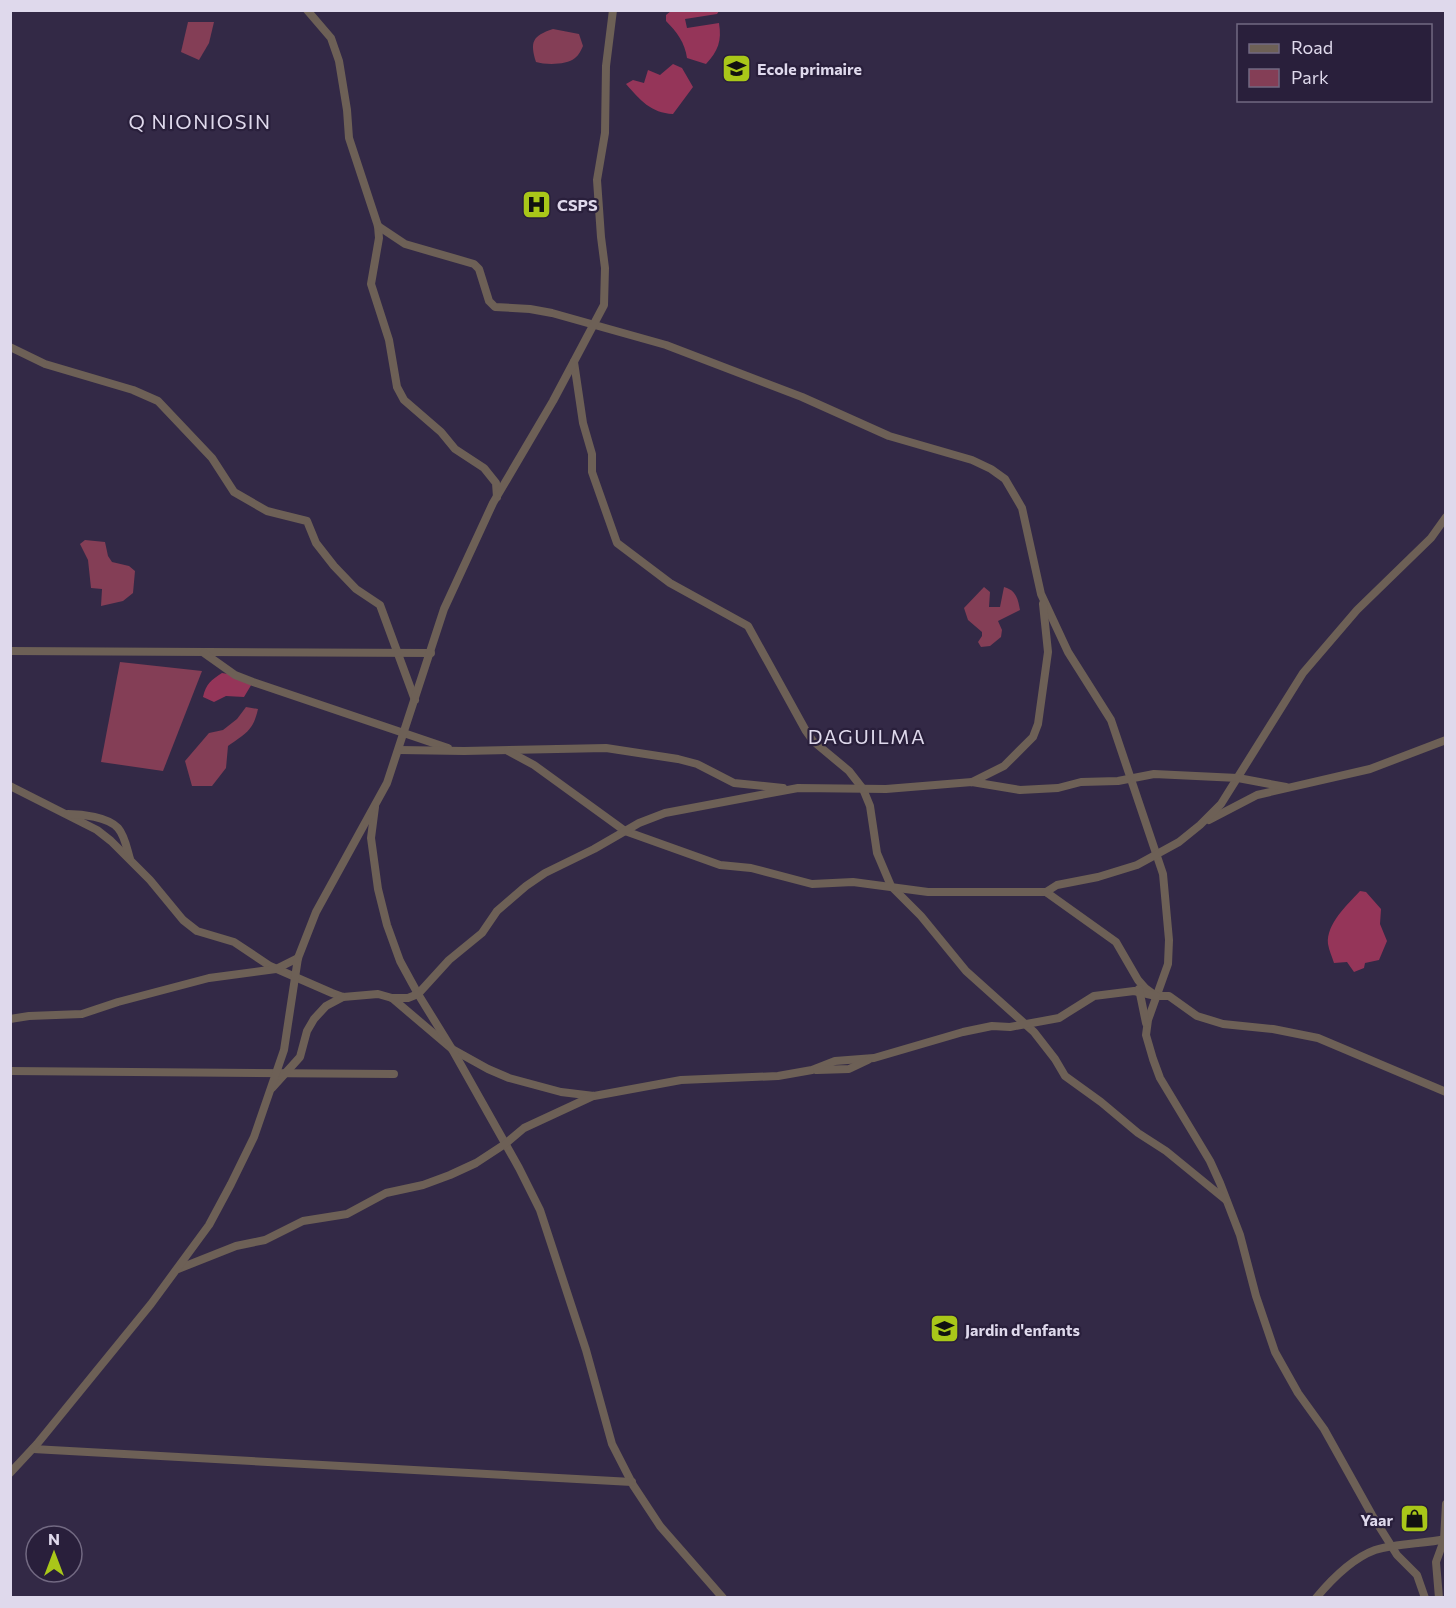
<svg xmlns="http://www.w3.org/2000/svg" width="1456" height="1608" font-family="Commissioner,sans-serif">
	<style>
		.green { fill: #843e56 }
		.forest { fill: #953559 }
		.lines { fill: none; stroke-linecap: round; stroke-linejoin: round }
		.street { stroke: #6d6056; stroke-width: 8 }
		.labels { text-anchor: middle; dominant-baseline: central; stroke-width: 4.5; stroke-linejoin: round; paint-order: stroke }
		.poi-label { font-size: 16px; font-weight: bold; fill: #dfd9ec; stroke: #291f3b; text-anchor: start }
		.quarter-label { font-size: 20px; letter-spacing: 1.5px; fill: #dfd9ec; stroke: #291f3b }
	</style>
	<rect width="100%" height="100%" fill="#332946"/>
	<g class="green">
		<path d="M188,22H214L209,43L199,60L181,52Z"/>
		<path d="M553,29L579,34L583,46C581,50 579,55 575,58C567,65 546,65 536,62C530,42 532,36 553,29Z"/>
		<path d="M85,540L105,542L108,556L112,562L129,566L135,571L133,593L123,601L101,606L102,589L91,588L88,560L80,544Z"/>
		<path d="M984,587L990,592L989,607H1000L1004,587C1016,590 1018,599 1020,610L998,621L1002,630L1001,637L990,646L981,647L978,642L982,636V632L968,620L964,608Z"/>
		<path d="M120,662L202,671L163,771L101,762Z"/>
		<path d="M246,707L258,709C253,731 246,733 228,746L226,768L212,786H192L185,761L209,733L223,730L237,719Z"/>
	</g>
	<g class="forest">
		<path d="M671,11H719L717,14L685,19L687,28L719,23C722,41 718,51 706,64L687,58C685,43 677,32 666,21V15Z"/>
		<path d="M673,64L682,68L693,87L673,114C651,113 640,100 626,84L633,80L644,83L648,70L660,75Z"/>
		<path d="M222,673L235,675L253,682L244,697L226,696L214,702L203,697C206,684 211,680 222,673Z"/>
		<path d="M1360,891L1366,892L1381,909L1380,924L1387,941L1379,960L1365,963L1364,968L1354,972L1347,962L1334,963C1332,957 1329,950 1328,944C1326,924 1347,905 1360,891Z"/>
	</g>
	<g class="lines">
		<g class="street">
			<path d="M307,10L331,38L339,61L347,110L349,138L378,226L379,238L371,284L389,340L397,387L404,400L441,432L455,449L484,468L496,483L497,497"/>
			<path d="M378,226L405,244L474,264L479,269L489,301L495,307L530,309L552,313L666,345L802,397L889,436L972,460L991,469L1005,479L1022,508L1041,594L1068,652L1111,720L1163,874L1169,940L1168,964L1148,1020L1146,1035L1153,1059L1160,1078L1210,1161L1220,1183L1240,1235L1256,1296L1275,1352L1298,1393L1324,1429L1372,1515L1397,1555L1417,1575L1425,1598"/>
			<path d="M10,347L45,364L133,390L158,401L212,458L234,492L267,511L307,521L316,543L334,566L356,589L380,605L415,700"/>
			<path d="M574,362L583,423L592,454V472L617,543L670,583L748,626L806,731L813,741L849,771L863,789L870,806L877,853L891,886L921,916L966,971L1034,1032L1055,1059L1065,1076L1101,1102L1138,1133L1166,1151L1226,1200"/>
			<path d="M10,651L431,653"/>
			<path d="M204,653L235,675L253,682L448,748"/>
			<path d="M399,750L464,751L606,748L678,759L697,764L734,783L783,788"/>
			<path d="M508,751L534,765L625,831L720,865L751,868L812,884L853,882L928,892H1046L1116,942L1138,980L1145,988L1156,996H1169L1197,1016L1223,1024L1273,1029L1318,1038L1446,1092"/>
			<path d="M972,782L1004,766L1033,737L1038,724L1048,652L1043,604"/>
			<path d="M10,786L97,830L111,841L150,880L183,920L197,931L234,942L270,966L332,993L343,997L378,994L392,998L452,1049L488,1069L509,1078L561,1092L594,1096L681,1080L778,1076L812,1070L835,1061L874,1058L963,1032L992,1026L1010,1027L1059,1018L1094,996L1134,991L1156,996"/>
			<path d="M375,807L371,838L378,889L387,925L400,961L418,994L452,1049L519,1168L540,1210L586,1350L612,1444L633,1485L660,1526L723,1598"/>
			<path d="M68,814C82,814 108,817 118,828C125,836 127,849 130,859"/>
			<path d="M1209,820L1257,795L1370,769L1446,740"/>
			<path d="M1046,892L1057,885L1098,877L1137,865L1179,842L1200,825L1221,804L1303,673L1357,610L1431,538L1446,517"/>
			<path d="M1139,989L1146,1023"/>
			<path d="M392,998H408L418,994L449,960L482,933L497,911L526,886L545,873L594,849L639,823L665,813L798,788L886,789L972,782L1020,790L1058,788L1081,782L1118,781L1154,774L1238,778L1286,787"/>
			<path d="M10,1019L29,1016L82,1014L118,1002L209,978L276,969L298,958"/>
			<path d="M817,1070L849,1069L868,1060"/>
			<path d="M10,1071L394,1074"/>
			<path d="M272,1088L300,1057L307,1031L314,1019L326,1006L343,997"/>
			<path d="M178,1269L236,1246L265,1240L303,1221L347,1214L386,1193L423,1185L450,1175L476,1163L505,1144L524,1128L593,1096"/>
			<path d="M33,1449L632,1482"/>
			<path d="M10,1473L37,1444L151,1304L209,1225L231,1184L254,1137L284,1050L298,958L316,912L387,783L444,609L493,503L553,401L604,305L605,268L601,237L597,180L605,133L606,66L613,10"/>
			<path d="M1316,1598C1331,1580 1353,1558 1375,1550C1397,1543 1423,1544 1446,1539"/>
			<path d="M1439,1598L1436,1562L1444,1540L1446,1504"/>
		</g>
	</g>
	<defs>
		<symbol id="school-square" viewBox="-11 -11 22 22"><rect x="-9" y="-9" width="18" height="18" rx="4" fill="#a9c719" stroke="#291f3b"/><path d="M0-5L7-2L0 1L-7-2ZM-4 1L0 2.5L4 1V4Q0 6-4 4Z" fill="#111"/></symbol>
		<symbol id="hospital-square" viewBox="-11 -11 22 22"><rect x="-9" y="-9" width="18" height="18" rx="4" fill="#a9c719" stroke="#291f3b"/><path d="M-5-5h3v3.5h4V-5h3V5h-3V1.5h-4V5h-3Z" fill="#111"/></symbol>
		<symbol id="shop-square" viewBox="-11 -11 22 22"><rect x="-9" y="-9" width="18" height="18" rx="4" fill="#a9c719" stroke="#291f3b"/><path d="M-5-2.5h2.3a2.7 3.5 0 0 1 5.4 0H5L5.5 6h-11ZM-1.5-2.5h3a1.5 2.3 0 0 0-3 0Z" fill="#111"/></symbol>
	</defs>
	<g fill-rule="evenodd">
		<use href="#school-square" x="720" y="52" width="33" height="33"/>
		<use href="#hospital-square" x="520" y="188" width="33" height="33"/>
		<use href="#school-square" x="928" y="1312" width="33" height="33"/>
		<use href="#shop-square" x="1398" y="1502" width="33" height="33"/>
	</g>
	<g class="labels">
		<g class="poi-label">
			<text x="757" y="68">Ecole primaire</text>
			<text x="557" y="204">CSPS</text>
			<text x="965" y="1329">Jardin d'enfants</text>
			<text x="1393" y="1519" text-anchor="end">Yaar</text>
		</g>
		<g class="quarter-label">
			<text x="200" y="121">Q NIONIOSIN</text>
			<text x="867" y="736">DAGUILMA</text>
		</g>
	</g>
	<rect width="1456" height="1608" fill="none" stroke="#dfd9ec" stroke-width="24"/>
	<rect x="1237" y="24" width="195" height="78" fill="#291f3b" stroke="#726982" stroke-width="1.5"/>
	<rect x="1249" y="44" width="30" height="9" fill="#6d6056" stroke="#726982" stroke-width="1.5"/>
	<text x="1291" y="54" font-size="18" fill="#dfd9ec">Road</text>
	<rect x="1249" y="69" width="30" height="18" fill="#843e56" stroke="#726982" stroke-width="1.5"/>
	<text x="1291" y="84" font-size="18" fill="#dfd9ec">Park</text>
	<g transform="translate(54 1554)"><circle r="28" fill="#291f3b" stroke="#726982" stroke-width="1.5"/>
	<path d="M0-4.5L10 22L0 15L-10 22Z" fill="#a9c719"/>
	<text y="-9" font-size="16" font-weight="bold" text-anchor="middle" fill="#dfd9ec">N</text>
	</g>
</svg>
